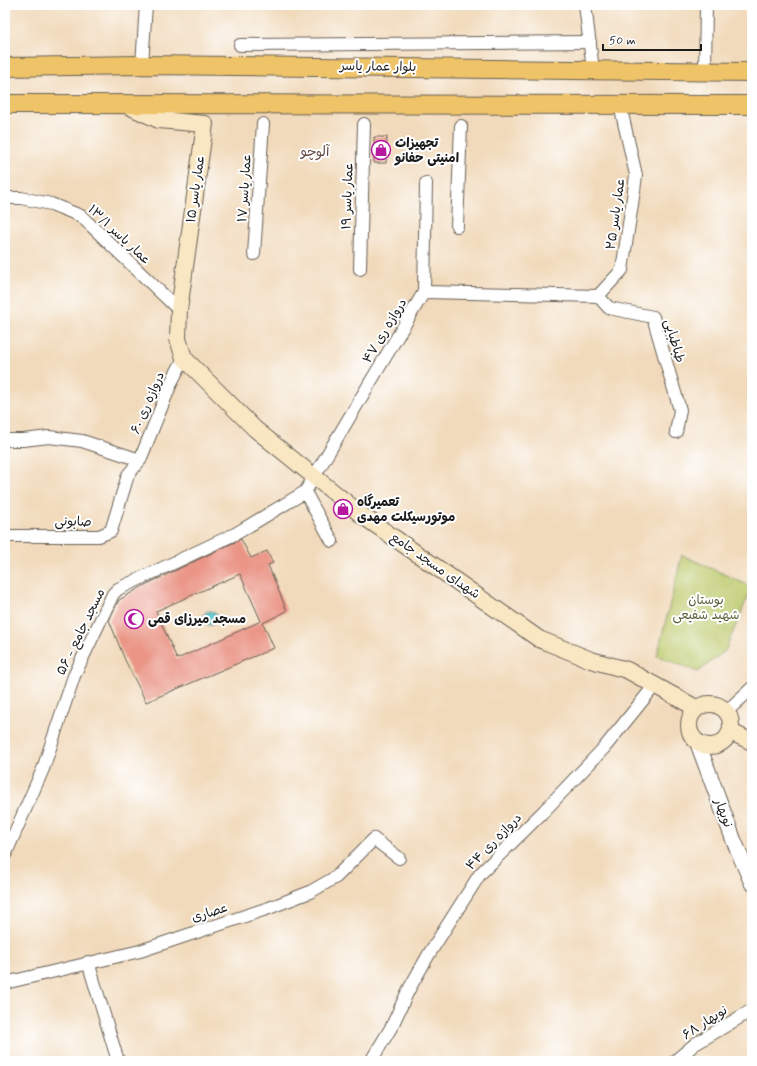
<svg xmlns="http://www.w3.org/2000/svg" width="757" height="1066" font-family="Mynerve,'Playpen Sans Arabic',sans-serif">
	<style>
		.green { fill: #bcc96b; stroke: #6c7244 }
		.water { fill: #53c1ca; stroke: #386e73 }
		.building { fill: #ea9586; fill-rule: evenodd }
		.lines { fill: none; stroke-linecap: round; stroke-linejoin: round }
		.minor-casing { stroke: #675e54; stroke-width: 14 }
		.tertiary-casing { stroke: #675e54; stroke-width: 17 }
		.secondary-casing { stroke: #675e54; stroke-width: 18 }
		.primary-casing { stroke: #675e54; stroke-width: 20 }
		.minor { stroke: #fff; stroke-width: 12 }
		.tertiary { stroke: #fff; stroke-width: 15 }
		.secondary { stroke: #f9e7c3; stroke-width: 16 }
		.primary { stroke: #efc469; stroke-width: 18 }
		.labels { text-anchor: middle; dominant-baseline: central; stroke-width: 4; stroke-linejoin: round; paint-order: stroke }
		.street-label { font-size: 13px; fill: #1c1c1c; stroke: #fff }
		.poi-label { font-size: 13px; font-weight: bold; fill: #1c1c1c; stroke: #fff; text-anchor: start }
		.park-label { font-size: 13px; fill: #5c613c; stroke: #fff }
		.neighbourhood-label { font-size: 14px; fill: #644641; stroke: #fff }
	</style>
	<rect width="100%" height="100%" fill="#fff"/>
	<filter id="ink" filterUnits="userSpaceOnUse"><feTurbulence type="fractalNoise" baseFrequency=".025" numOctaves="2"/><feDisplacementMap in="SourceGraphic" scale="8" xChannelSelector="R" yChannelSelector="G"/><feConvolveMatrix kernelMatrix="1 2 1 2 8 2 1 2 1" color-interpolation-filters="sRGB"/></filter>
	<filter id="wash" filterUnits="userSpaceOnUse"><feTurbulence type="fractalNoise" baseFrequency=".012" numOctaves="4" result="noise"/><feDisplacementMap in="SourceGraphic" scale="16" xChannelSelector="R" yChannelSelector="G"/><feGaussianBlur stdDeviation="0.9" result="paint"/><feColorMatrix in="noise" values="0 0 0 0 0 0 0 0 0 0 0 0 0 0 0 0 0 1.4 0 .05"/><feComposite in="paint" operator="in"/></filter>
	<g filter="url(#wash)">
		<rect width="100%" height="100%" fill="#f1dabb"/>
		<path class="green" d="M682,555L752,587L725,651L698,672L657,656Z"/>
		<circle class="water" cx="210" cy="618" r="7"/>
		<g id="blocks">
			<g class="building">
				<path d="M374,137H387L386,163H374Z"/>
				<path d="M241,539L251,558L267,551L273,563L268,565L287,611L263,623L274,648L146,702L125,660L109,620L119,600L145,585ZM240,574L261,621L177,659L156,611Z"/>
			</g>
		</g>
	</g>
	<g filter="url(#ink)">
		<use href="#blocks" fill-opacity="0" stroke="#675e54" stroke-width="1"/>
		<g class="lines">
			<defs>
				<g id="minor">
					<path d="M585,5L593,70"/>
					<path d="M240,45L590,42"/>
					<path d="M142,65L146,5"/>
					<path d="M705,71L706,5"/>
					<path d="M5,198H21L51,204L81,216L179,310"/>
					<path d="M457,226L461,126"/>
					<path d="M254,254L263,124"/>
					<path d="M360,269L364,124"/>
					<path d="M424,292L598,296"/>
					<path d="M598,296L622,270L634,191L636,175L620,105"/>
					<path d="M598,296L609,308L653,317L680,410L676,432"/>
					<path d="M5,440H23L49,437L82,441L140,460"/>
					<path d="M305,492L332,541"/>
					<path d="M5,536H99L111,531L128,475L140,460L172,381L184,358"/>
					<path d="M727,711L752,688"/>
					<path d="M5,855L43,769L74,676L113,594L118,589L237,533L305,492L424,292L426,183"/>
					<path d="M88,962L118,1061"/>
					<path d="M5,983L140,951L269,908L310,892L336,877L374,839L399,858"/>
					<path d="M371,1061L392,1026L408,991L429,954L480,874L544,811L604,748L655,685"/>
					<path d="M675,1061L695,1044L752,1010"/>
				</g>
				<path id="tertiary" d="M697,741L734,841L752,883"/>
				<g id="secondary">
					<path d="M124,104L159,120L205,124L179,310L178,339L184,358L255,429L363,516L539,639L591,660L627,670L696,708"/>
					<circle cx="710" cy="725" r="21"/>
					<path d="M731,732L752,742"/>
				</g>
				<g id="primary">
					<path d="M5,67L142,65L752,72"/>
					<path d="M5,104L752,105"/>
				</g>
			</defs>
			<use href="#minor" class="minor-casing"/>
			<use href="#tertiary" class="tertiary-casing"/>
			<use href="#secondary" class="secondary-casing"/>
			<use href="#primary" class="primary-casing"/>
			<use href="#minor" class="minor"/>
			<use href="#tertiary" class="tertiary"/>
			<use href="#secondary" class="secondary"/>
			<use href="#primary" class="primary"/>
		</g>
	</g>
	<defs>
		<symbol id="shop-ring" viewBox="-11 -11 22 22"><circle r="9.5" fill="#fff" stroke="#b5179e" stroke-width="1.5"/><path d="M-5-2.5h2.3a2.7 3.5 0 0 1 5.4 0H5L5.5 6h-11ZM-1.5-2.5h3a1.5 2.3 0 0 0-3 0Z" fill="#b5179e"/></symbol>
		<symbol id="mosque-ring" viewBox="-11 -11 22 22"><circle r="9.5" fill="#fff" stroke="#b5179e" stroke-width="1.5"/><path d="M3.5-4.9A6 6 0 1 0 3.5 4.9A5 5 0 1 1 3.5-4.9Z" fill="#b5179e"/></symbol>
	</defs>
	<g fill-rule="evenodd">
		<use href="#shop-ring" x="370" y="139" width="22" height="22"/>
		<use href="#shop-ring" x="332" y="498" width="22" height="22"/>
		<use href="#mosque-ring" x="123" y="608" width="22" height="22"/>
	</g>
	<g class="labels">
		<g class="street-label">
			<text transform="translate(378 67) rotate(1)">بلوار عمار یاسر</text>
			<text transform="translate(245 188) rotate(-86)">عمار یاسر ۱۷</text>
			<text transform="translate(196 189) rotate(-82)">عمار یاسر ۱۵</text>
			<text transform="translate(348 196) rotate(-88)">عمار یاسر ۱۹</text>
			<text transform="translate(616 214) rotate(-82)">عمار یاسر ۲۵</text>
			<text transform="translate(119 235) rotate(43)">عمار یاسر ۱۳/۱</text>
			<text transform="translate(385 331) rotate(-59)">دروازه ری ۴۷</text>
			<text transform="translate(674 341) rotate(74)">طباطبایی</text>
			<text transform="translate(148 403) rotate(-67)">دروازه ری ۶۰</text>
			<text transform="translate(73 522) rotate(1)">صابونی</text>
			<text transform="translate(435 566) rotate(35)">شهدای مسجد جامع</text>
			<text transform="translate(81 632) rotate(-64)">۵۶ - مسجد جامع</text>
			<text transform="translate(723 813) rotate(69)">نوبهار</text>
			<text transform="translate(494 842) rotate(-46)">دروازه ری ۴۴</text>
			<text transform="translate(210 913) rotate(-17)">عصاری</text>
			<text transform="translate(705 1023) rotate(-33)">نوبهار ۶۸</text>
		</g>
		<g class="poi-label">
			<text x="395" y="143">تجهیزات<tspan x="395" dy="15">امنیتی حفانو</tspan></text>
			<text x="357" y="502">تعمیرگاه<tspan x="357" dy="15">موتورسیکلت مهدی</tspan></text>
			<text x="148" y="619">مسجد میرزای قمی</text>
		</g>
		<g class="park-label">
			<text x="706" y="600">بوستان<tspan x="706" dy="15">شهید شفیعی</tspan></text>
		</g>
		<g class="neighbourhood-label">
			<text x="315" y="152">آلوچو</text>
		</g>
	</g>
	<rect width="757" height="1066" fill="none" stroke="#fff" stroke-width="20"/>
	<path d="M603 44v6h98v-6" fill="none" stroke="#1c1c1c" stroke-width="2"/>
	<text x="609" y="44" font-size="12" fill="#1c1c1c" stroke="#ffffff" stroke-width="3" paint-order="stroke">50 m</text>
</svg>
